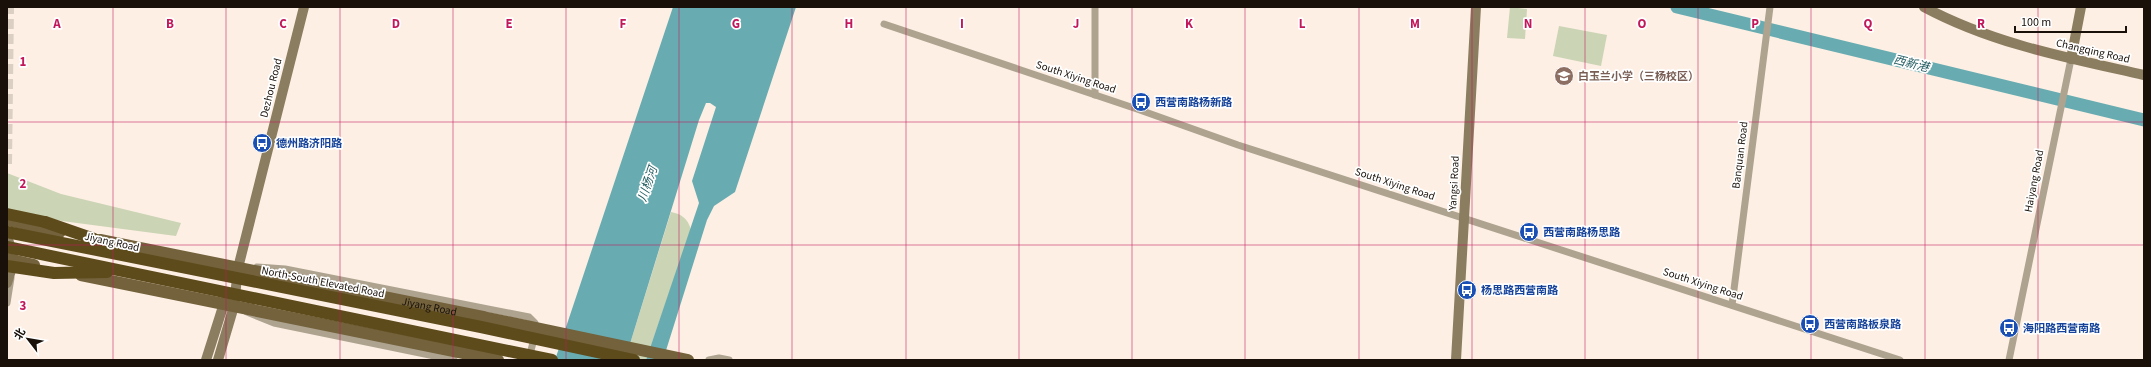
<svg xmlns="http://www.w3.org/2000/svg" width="2151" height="367" font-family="'Source Sans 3','Noto Sans SC',sans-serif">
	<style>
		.green { fill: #cbd4b4 }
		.water { fill: #68acb1 }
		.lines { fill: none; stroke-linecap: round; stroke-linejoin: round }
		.river { stroke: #68acb1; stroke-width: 13 }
		.secondary-tunnel { stroke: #dbcec3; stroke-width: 10; stroke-dasharray: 10 5; stroke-linecap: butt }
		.street { stroke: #ada38f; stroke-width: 7 }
		.secondary { stroke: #8b7d5f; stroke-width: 10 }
		.primary { stroke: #73623c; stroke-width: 12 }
		.highway { stroke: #5e4b1c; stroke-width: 12 }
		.primary-bridge { stroke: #73623c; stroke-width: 12 }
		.highway-bridge { stroke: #5e4b1c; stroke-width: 12 }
		.grid { fill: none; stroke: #c2185b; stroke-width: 1; stroke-opacity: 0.55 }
		.labels { text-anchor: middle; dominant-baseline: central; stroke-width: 3.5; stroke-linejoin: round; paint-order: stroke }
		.street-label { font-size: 11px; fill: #181009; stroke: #fff }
		.education-label { font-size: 11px; font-weight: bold; fill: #785e54; stroke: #fff; text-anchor: start }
		.transit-label { font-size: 11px; font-weight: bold; fill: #164399; stroke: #fff; text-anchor: start }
		.water-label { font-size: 12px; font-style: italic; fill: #255e63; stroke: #fff }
		.grid-label { font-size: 13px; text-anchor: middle; font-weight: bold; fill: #c2185b; stroke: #fff; stroke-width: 3.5; stroke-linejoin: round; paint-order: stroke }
	</style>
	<rect width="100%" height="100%" fill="#fdefe4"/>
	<g class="green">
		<path d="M1510,7L1527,9L1525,39L1507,38Z"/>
		<path d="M1559,26L1607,35L1601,66L1553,56Z"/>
		<path d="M7,173L61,194L181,223L176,236L62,221L7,209Z"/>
		<path d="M671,212C682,214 688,219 691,230L646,360H625Z"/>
	</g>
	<path class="water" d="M673,7H796L735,192L714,206L707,220L663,360H646L699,203L692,181L716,107L710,103H706L699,120L625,360H555Z"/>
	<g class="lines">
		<path class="river" d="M1677,7L2144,120"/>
		<path class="secondary-tunnel" d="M7,164L9,7"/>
		<g class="street">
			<path d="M884,24L1137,109L1238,145L1900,360"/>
			<path d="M1095,95V7"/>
			<path d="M257,267L285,269L529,317L535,323L536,331L529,358"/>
			<path d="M7,303L11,278"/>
			<path d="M1732,305L1770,7"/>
			<path d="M247,312L274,323L454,360"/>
			<path d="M709,360L719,358L729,360"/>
			<path d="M2009,360L2071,59"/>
		</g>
		<g class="secondary">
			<path d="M1924,7C1993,44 2069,58 2144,75"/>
			<path d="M2071,59L2081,7"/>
			<path d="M7,235L14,261L7,283"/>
			<path d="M206,360L226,297"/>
			<path d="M218,360L234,306L238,268L304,7"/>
			<path d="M1456,360L1476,7"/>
		</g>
		<g class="primary">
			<path d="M7,220L60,232"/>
			<path id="s1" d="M100,240L483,317"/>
			<path d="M7,259L34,265"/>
			<path d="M81,275L498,360"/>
		</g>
		<path class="highway" d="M7,214L45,222"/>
		<path class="primary-bridge" d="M483,317L688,360"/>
		<g class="highway-bridge">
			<path d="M45,222L94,239L114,249"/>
			<path d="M7,232L481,327L634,360"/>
			<path d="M7,247L552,360"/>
			<path d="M7,266L54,273L107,272"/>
		</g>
	</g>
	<path class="grid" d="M113,7V360M226,7V360M340,7V360M453,7V360M566,7V360M679,7V360M792,7V360M906,7V360M1019,7V360M1132,7V360M1245,7V360M1359,7V360M1472,7V360M1585,7V360M1698,7V360M1811,7V360M1925,7V360M2038,7V360M7,122H2144M7,245H2144"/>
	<defs>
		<symbol id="school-disc" viewBox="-11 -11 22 22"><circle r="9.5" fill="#8d6e63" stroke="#fff"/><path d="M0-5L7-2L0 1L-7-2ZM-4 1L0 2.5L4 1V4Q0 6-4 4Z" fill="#fff"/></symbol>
		<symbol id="bus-disc" viewBox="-11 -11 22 22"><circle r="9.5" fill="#1a4fb4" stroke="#fff"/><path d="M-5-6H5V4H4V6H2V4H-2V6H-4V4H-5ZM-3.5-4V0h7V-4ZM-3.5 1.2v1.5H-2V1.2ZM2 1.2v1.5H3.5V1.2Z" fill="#fff"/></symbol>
	</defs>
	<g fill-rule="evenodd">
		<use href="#school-disc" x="1553" y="65" width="22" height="22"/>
		<use href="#bus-disc" x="1130" y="91" width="22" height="22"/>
		<use href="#bus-disc" x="251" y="132" width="22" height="22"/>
		<use href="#bus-disc" x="1518" y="221" width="22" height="22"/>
		<use href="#bus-disc" x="1456" y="279" width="22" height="22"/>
		<use href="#bus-disc" x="1799" y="313" width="22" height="22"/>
		<use href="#bus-disc" x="1998" y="317" width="22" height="22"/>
	</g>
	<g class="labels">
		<g class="street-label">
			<text transform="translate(2093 51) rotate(13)">Changqing Road</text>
			<text transform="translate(1076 77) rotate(18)">South Xiying Road</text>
			<text transform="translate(271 88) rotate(-76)">Dezhou Road</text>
			<text transform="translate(1740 155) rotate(-83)">Banquan Road</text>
			<text transform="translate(2034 181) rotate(-79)">Haiyang Road</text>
			<text transform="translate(1454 183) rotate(-87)">Yangsi Road</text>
			<text transform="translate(1395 184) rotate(18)">South Xiying Road</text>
			<text transform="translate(112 242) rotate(12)">Jiyang Road</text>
			<text transform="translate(323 282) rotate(11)">North-South Elevated Road</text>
			<text transform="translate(1703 284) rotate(18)">South Xiying Road</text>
			<text stroke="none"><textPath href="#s1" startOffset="336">Jiyang Road</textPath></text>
		</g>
		<g class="education-label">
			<text x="1578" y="76">白玉兰小学（三杨校区）</text>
		</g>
		<g class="transit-label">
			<text x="1155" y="102">西营南路杨新路</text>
			<text x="276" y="143">德州路济阳路</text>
			<text x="1543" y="232">西营南路杨思路</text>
			<text x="1481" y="290">杨思路西营南路</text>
			<text x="1824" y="324">西营南路板泉路</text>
			<text x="2023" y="328">海阳路西营南路</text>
		</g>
		<g class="water-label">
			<text transform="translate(1911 64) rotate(14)">西新港</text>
			<text transform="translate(648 184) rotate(-71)">川杨河</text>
		</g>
	</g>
	<g class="grid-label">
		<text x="57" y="28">A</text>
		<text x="170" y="28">B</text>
		<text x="283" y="28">C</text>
		<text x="396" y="28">D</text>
		<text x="509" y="28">E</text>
		<text x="623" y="28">F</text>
		<text x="736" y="28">G</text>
		<text x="849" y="28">H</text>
		<text x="962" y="28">I</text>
		<text x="1076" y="28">J</text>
		<text x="1189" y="28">K</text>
		<text x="1302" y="28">L</text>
		<text x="1415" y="28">M</text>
		<text x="1528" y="28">N</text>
		<text x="1642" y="28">O</text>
		<text x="1755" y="28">P</text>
		<text x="1868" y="28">Q</text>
		<text x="1981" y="28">R</text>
		<text x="23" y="66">1</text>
		<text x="23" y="188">2</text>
		<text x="23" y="310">3</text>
	</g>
	<rect width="2151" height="367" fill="none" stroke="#181009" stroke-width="16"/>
	<g transform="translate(28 339) rotate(301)" stroke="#ffffff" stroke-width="3" paint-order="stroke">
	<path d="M0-3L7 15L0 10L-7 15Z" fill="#181009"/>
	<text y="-6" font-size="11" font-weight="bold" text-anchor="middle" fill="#181009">北</text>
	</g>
	<path d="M2015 26v6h111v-6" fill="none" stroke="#181009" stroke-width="2"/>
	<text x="2021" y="26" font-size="12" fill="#181009" stroke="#ffffff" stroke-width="3" paint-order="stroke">100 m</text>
</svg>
